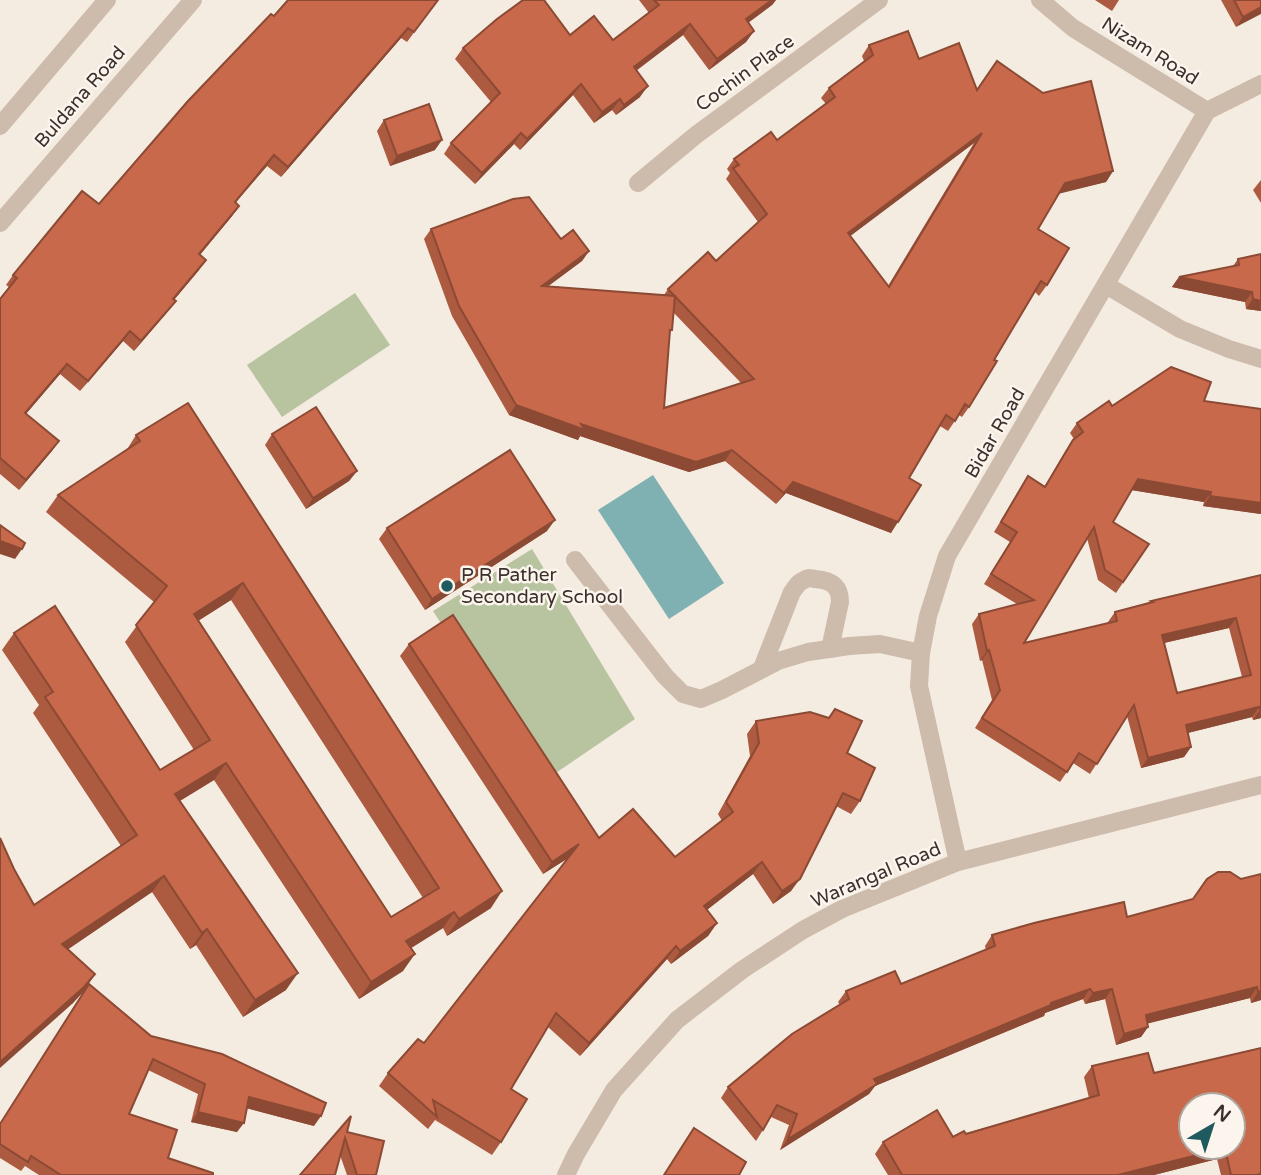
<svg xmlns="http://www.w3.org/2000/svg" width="1261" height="1175" font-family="'Varela Round',sans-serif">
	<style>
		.green { fill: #b8c4a0 }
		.water { fill: #7fb0b2 }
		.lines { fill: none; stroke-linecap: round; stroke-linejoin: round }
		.lane { stroke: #cdbbac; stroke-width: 18 }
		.street { stroke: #cdbbac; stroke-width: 18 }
		.wall { fill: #ac5a40; fill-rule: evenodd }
		.shaded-wall { fill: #8c4a34 }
		.building { fill: #c8694b; stroke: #8c4a34; stroke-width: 2; fill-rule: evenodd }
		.poi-dot { fill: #1f5a5e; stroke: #fbf5ee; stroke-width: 2.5 }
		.labels { text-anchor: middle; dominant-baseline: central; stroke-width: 5; stroke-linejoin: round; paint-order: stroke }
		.street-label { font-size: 19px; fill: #3b302b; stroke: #fbf5ee }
		.poi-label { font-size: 19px; fill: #3b302b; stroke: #fbf5ee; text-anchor: start }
	</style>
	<rect width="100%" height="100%" fill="#f4ebe1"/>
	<g class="green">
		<path d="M355,293L390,345L282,417L247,365Z"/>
		<path d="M532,549L635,719L544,781L433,611Z"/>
	</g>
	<path class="water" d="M653,475L724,583L669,619L598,510Z"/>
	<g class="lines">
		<g class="lane">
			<path d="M575,560L665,676L683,694L701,699L722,690L778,661L808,652L849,646L880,644L921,653"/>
			<path d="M762,668L792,592C796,587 798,582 804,580C809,577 809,578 815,579C830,580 840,585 840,602L830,649"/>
		</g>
		<g class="street">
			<path d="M1040,0L1073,28L1207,111"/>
			<path d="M0,126L107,0"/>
			<path d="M638,183L696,135L879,0"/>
			<path d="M0,223L193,0"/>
			<path d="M1106,285L1180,329L1229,349L1261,359"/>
			<path d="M958,862L919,686L921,653L928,616L947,556L1207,111L1261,84"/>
			<path d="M566,1175L576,1154L614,1090L677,1020L742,970L803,930L842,909L958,862L1261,785"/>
		</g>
	</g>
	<g class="wall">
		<path d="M438,0L407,42L401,38L281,177L267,166L235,203L232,216L200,255L199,270L174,300L168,311L134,351L123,341L80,391L60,374L26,414L59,441L19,490L0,474V299L9,287L6,285L13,275L99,204L274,16Z"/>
		<path d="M639,0H776L772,5L748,23L754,31L746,42L709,70L683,35L636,71L640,97L616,115L612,110L594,123L573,95L520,150L514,144L475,184L444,154L451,143L491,102L455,59L463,48L570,35L613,40L649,13Z"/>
		<path d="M1095,0H1119L1112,11Z"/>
		<path d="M1221,0H1261L1236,27Z"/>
		<path d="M869,45L919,59L977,90L1113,171L1106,182L1059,193L1038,229L1047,285L1039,296L1035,292L994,360L969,407L962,417L959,415L948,431L940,426L909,478L891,533L786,493L776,504L725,461L689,472L580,436L578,440L509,415L452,316L424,239L431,229L561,239L589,251L582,261L548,286L664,295L668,289L716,261L758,222L726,179L730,173L727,169L734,159L777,140L826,104L821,98L829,88L864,61L862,56ZM974,143L888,286L850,236ZM674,313L741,383L664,408L670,333Z"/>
		<path d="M384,120L435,150L390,166L377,131Z"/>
		<path d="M1261,180V203L1253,190Z"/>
		<path d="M1238,259L1261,311L1246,309L1245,302L1172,287L1179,277L1233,266Z"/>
		<path d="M1204,401L1261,409V514L1203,506L1204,502L1132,490L1113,522L1149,544L1116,593L1098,580L1087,538L1024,643L1108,624V622L1115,612L1150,602L1151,601L1261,575V718L1253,720L1252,717L1188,733L1191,747L1184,757L1141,768L1127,716L1090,774L1073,763L1060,782L975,728L992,700L982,660L980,661L972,624L979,614L1017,604L984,584L1010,542L994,532L1028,476L1045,486L1066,450L1074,439L1070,433L1077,423L1112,406ZM1229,628L1242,677L1177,693L1164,643Z"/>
		<path d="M272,434L357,471L349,481L306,509L265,445Z"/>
		<path d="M136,435L491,908L447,936L443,928L411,948L403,971L359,999L214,780L180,801L286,990L243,1017L196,945L190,949L152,892L68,949L84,991L72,1004L14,869L34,905L121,846L33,713L39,705L2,650L14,633L160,770L194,750L125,642L154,602L46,512L58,495L126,451ZM231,600L423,898L391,917L198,621Z"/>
		<path d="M387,528L547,531L425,610L379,539Z"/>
		<path d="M409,644L599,838L675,857L722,821L718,814L750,756L747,734L756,721L829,718L835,709L860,801L851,814L836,806L791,891L773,904L753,874L707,910L717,923L708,936L671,964L667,959L580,1056L548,1027L511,1089L501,1142L492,1155L435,1120L428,1129L379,1086L388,1073L424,1043L568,858L543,874L400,656Z"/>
		<path d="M1218,872L1261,1000L1251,1003L1250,998L1148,1023V1027L1141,1037L1116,1045L1105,999L1085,1004L1083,999L1045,1013L1044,1016L875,1086L869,1094L780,1150L789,1125L771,1117L756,1141L721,1098L728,1087L840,1005L838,1002L846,991L901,984L986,950L985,946L992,935L1127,917L1193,899Z"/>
		<path d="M151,1036L314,1126L247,1108L237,1132L191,1122L198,1094L148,1070L129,1114L168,1158L213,1175H39L25,1166L21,1171L0,1158V1123Z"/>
		<path d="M1092,1066L1154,1073L1261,1175H1221L1217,1159L1154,1175H888L875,1154L883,1142L953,1137L1089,1098L1084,1077Z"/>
		<path d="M347,1132L376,1175H347L340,1155Z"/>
	</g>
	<g class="shaded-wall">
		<path d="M772,0H776L772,5L738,30L746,19Z"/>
		<path d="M1261,7V14L1236,27L1243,17Z"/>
		<path d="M690,24L683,35L626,78L634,67Z"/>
		<path d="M408,28L401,38L281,177L288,167Z"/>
		<path d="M754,31L746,42L709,70L717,59Z"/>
		<path d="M581,84L573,95L520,150L527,139Z"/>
		<path d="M648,86L640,97L616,115L624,105Z"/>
		<path d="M620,99L612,110L594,123L602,112Z"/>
		<path d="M521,133L514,144L475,184L482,173Z"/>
		<path d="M982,133L974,143L841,243L848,233Z"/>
		<path d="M442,140L435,150L390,166L397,156Z"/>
		<path d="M274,155L267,166L227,212L235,202Z"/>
		<path d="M1113,171L1106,182L1058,194L1065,183Z"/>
		<path d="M239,206L232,216L192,264L199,254Z"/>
		<path d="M589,251L582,261L535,296L542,286Z"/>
		<path d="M206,260L199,270L166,309L173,299Z"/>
		<path d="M1179,277L1252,292L1245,302L1172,287Z"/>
		<path d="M1253,299L1261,301V311L1246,309Z"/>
		<path d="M176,301L168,311L134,351L141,341Z"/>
		<path d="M130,331L123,341L80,391L88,381Z"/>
		<path d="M67,364L60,374L18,423L25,413Z"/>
		<path d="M516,405L581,424L732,450L725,461L689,472L580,436L578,440L509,415Z"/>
		<path d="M59,441L52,451L19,490L26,480Z"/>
		<path d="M357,471L349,481L306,509L313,498Z"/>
		<path d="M1138,479L1211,492L1204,502L1131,490Z"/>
		<path d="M793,482L898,522L891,533L786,493L776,504Z"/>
		<path d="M1210,496L1261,503V514L1203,506Z"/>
		<path d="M555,520L547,531L425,610L432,599Z"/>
		<path d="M0,541L22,549L15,559L0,554Z"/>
		<path d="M243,583L231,600L182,631L194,614Z"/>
		<path d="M1236,618L1229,628L1155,645L1162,635Z"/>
		<path d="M989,650L982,660L980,661L987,651Z"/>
		<path d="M1259,707L1252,717L1179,735L1186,725Z"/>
		<path d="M1260,710L1261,718L1253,720Z"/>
		<path d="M1191,747L1184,757L1141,768L1148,758Z"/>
		<path d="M226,763L214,780L163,811L175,794Z"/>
		<path d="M579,844L570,857L543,874L552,862Z"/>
		<path d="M762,862L753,874L695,919L704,906Z"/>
		<path d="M164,876L152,892L51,961L62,944Z"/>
		<path d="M800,879L791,891L773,904L782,891Z"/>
		<path d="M502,891L491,908L447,936L459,919Z"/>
		<path d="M454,912L443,928L395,958L406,941Z"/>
		<path d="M717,923L708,936L671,964L680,951Z"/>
		<path d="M207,929L196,945L190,949L202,933Z"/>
		<path d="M676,946L667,959L580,1056L589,1043Z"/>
		<path d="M415,954L403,971L359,999L371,982Z"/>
		<path d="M298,973L286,990L243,1017L255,1000Z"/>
		<path d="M95,974L84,991L72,1004L0,1068V1062Z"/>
		<path d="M1257,987L1250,998L1138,1026L1146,1015Z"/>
		<path d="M1090,989L1083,999L1045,1013L1044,1016L875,1086L869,1094L780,1150L788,1139L874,1079L1051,1003Z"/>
		<path d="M1112,989L1105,999L1085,1004L1093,993Z"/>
		<path d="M1261,991V1000L1251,1003L1258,992Z"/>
		<path d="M1148,1027L1141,1037L1116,1045L1124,1034Z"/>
		<path d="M249,1097L321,1116L314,1126L242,1107Z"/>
		<path d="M198,1112L244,1123L237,1132L191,1122Z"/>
		<path d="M1225,1148L1217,1159L1154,1175H1118Z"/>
	</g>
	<g class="building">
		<path d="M288,0H438L414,32L408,28L288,167L274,155L235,202L239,206L199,254L206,260L173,299L176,301L141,341L130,331L88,381L67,364L25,413L59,441L26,480L0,458V299L17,278L13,275L82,191L99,204L188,101L271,14L274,16Z"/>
		<path d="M523,0H544L570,35L594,16L613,40L659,5L654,0H772L746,19L754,31L717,59L690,24L634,67L648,86L624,105L620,99L602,112L581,84L527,139L521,133L482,173L451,143L500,93L463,48L497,19Z"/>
		<path d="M1234,0H1261V7L1243,17Z"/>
		<path d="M908,31L919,59L959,43L977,90L997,61L1043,93L1091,81L1113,171L1065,183L1038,229L1069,248L1047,285L1041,281L994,360L997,361L969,407L965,404L955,421L946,415L909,478L921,485L898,522L793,482L784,493L732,450L696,462L581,424L585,430L516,405L459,306L431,229L513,199L529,197L561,239L573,230L589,251L542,286L675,296L672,330H670L664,408L754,379L668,289L708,252L716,261L767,214L733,168L739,165L734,159L771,132L777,140L835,97L829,88L873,55L869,45ZM982,133L889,287L848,233Z"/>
		<path d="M429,104L442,140L397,156L384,120Z"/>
		<path d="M1261,254V301L1253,299L1252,292L1179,277L1239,265L1238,259Z"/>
		<path d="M1171,367L1211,382L1204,401L1261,409V503L1210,496L1211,492L1138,479L1113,522L1149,544L1123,582L1105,570L1094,527L1024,643L1117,621L1115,612L1153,602L1151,601L1261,575V710L1259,707L1186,725L1191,747L1148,758L1134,705L1097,764L1079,753L1067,772L982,718L1000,690L989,650L987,651L979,614L1034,600L991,574L1017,532L1001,522L1028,476L1045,487L1073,440L1083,432L1077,423L1109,401L1112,406ZM1236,618L1251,675L1177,693L1162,635Z"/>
		<path d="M188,403L502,891L459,919L454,912L406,941L415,954L371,982L226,763L175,794L298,973L255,1000L207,929L202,933L164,876L62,944L95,974L84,987L0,1062V838L14,869L34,905L137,835L45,697L53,692L14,633L55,606L160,770L210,740L136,625L167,586L58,495L140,441L136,435ZM243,583L439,888L391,917L194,614Z"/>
		<path d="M316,407L357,471L313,498L272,434Z"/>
		<path d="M510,450L555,520L432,599L387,528Z"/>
		<path d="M0,525L25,543L22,549L0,541Z"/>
		<path d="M453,615L599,838L633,809L675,857L733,812L726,802L759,743L756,721L810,712L829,718L835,709L862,721L847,753L875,768L860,801L843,793L800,879L782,891L762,862L704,906L717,923L680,951L676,946L589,1043L556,1013L511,1089L527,1099L501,1142L433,1100L437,1117L388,1073L418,1039L424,1043L579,844L552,862L409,644Z"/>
		<path d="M1218,872H1230L1241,879L1261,874V991L1258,992L1257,987L1146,1015L1148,1027L1124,1034L1112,989L1093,993L1090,989L1051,1003V1005L874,1079L877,1084L788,1139L797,1114L777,1105L763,1130L728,1087L792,1034L849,999L846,991L895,971L901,984L995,946L992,935L1034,923L1124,902L1127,917L1193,899L1207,879Z"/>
		<path d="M89,984L151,1036L222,1054L326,1103L321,1116L249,1097L244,1123L198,1112L205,1084L153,1059L129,1114L177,1130L168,1158L213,1173V1175H61L31,1156L28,1162L0,1144V1124Z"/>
		<path d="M1261,1048V1174L1256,1175H1231L1225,1148L1118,1175H902L883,1142L937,1110L953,1137L964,1131L966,1134L1099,1095L1092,1066L1148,1053L1154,1073ZM1191,1105H1233V1147H1191Z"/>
		<path d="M351,1116L347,1132L384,1141L376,1175H357L345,1138L335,1175H300Z"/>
		<path d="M694,1128L746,1162L739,1175H664Z"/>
	</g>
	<circle class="poi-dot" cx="447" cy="586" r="7"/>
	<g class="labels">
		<g class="street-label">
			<text transform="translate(1150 51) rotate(32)">Nizam Road</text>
			<text transform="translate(745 73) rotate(-36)">Cochin Place</text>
			<text transform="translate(80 97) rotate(-49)">Buldana Road</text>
			<text transform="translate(995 433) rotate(-60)">Bidar Road</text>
			<text transform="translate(876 875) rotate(-23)">Warangal Road</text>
		</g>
		<g class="poi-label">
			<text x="461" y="575">P R Pather<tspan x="461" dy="22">Secondary School</tspan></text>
		</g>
	</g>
	<g transform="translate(1212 1126) rotate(39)"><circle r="33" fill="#fbf5ee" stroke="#aea6a0" stroke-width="2"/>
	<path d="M0-5L12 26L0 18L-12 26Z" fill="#1f5a5e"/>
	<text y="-10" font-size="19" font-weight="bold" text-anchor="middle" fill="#3b302b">N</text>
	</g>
</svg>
